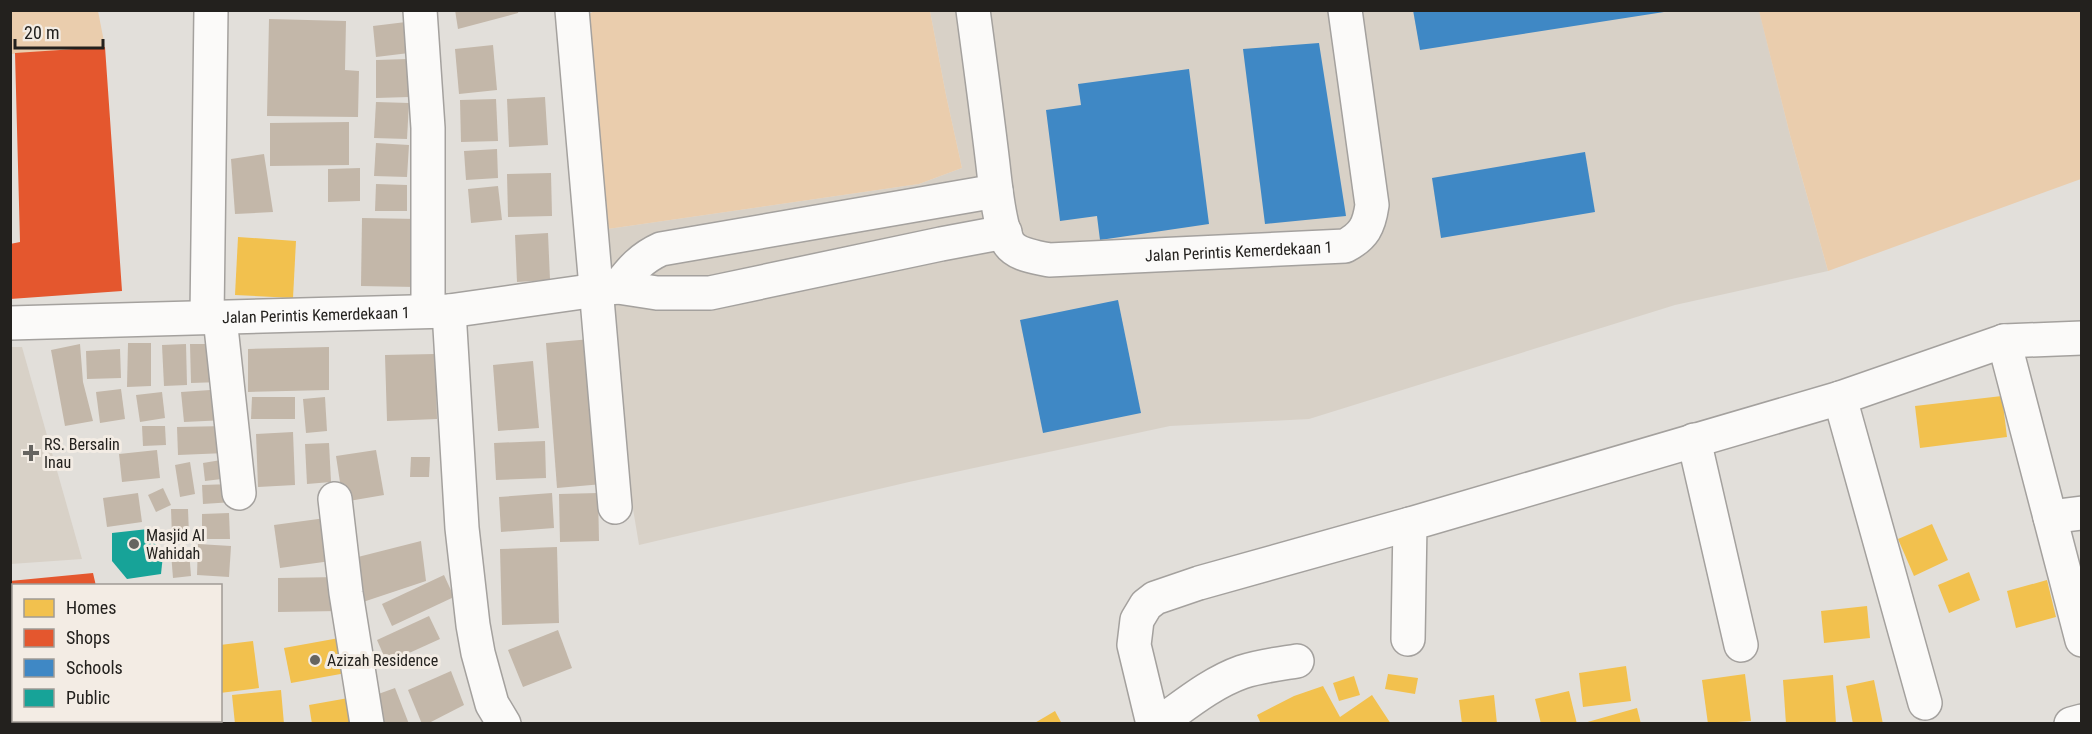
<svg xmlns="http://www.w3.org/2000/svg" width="2092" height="734" font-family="'Roboto Condensed',sans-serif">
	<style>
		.built { fill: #d8d1c7 }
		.green { fill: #eacdad }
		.homes { fill: #f2c14e }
		.shops { fill: #e4572e }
		.schools { fill: #3f88c5 }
		.public { fill: #17a398 }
		.building { fill: #c3b7a9 }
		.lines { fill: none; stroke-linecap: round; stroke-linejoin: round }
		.minor-casing { stroke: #a4a19e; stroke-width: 36 }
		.minor { stroke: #fbfaf9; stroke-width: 33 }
		.poi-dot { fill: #666460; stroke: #f3ece4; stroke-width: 2 }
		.labels { text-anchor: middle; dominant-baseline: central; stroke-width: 6; stroke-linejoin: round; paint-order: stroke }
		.street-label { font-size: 16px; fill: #23211e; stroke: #f3ece4 }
		.poi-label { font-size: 16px; fill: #23211e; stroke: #f3ece4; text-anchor: start }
	</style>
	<rect width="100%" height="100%" fill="#e2dfda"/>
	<g class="built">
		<path d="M1759,10L1790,135L1828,271L1675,305L1309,419L1170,426L909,482L639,545L587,232L919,184L962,168L946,95L930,11Z"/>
		<path d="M11,347H22L82,559L11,564Z"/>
	</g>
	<g class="green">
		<path d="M597,10L930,11L946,95L962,168L919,184L587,232L566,24Z"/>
		<path d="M10,11H98L105,47L11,54Z"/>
		<path d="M1759,11H2081V179L1828,271L1790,135Z"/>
	</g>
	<g class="homes">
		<path d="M238,237L296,241L293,298L235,295Z"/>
		<path d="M2002,396L2007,437L1920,448L1915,406Z"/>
		<path d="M1932,524L1948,560L1914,576L1898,539Z"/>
		<path d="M1969,572L1980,600L1949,613L1938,585Z"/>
		<path d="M2047,580L2056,617L2016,628L2007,591Z"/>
		<path d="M1867,606L1870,638L1824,643L1821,611Z"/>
		<path d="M339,638L346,673L291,683L284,648Z"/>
		<path d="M253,641L259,688L220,693V645Z"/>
		<path d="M1626,666L1631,701L1583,707L1579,673Z"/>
		<path d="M1388,674L1418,678L1415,694L1385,689Z"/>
		<path d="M1745,674L1751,721L1708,724L1702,680Z"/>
		<path d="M1833,675L1836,724H1786L1783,680Z"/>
		<path d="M1354,676L1360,695L1339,701L1333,683Z"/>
		<path d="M1874,680L1883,724H1853L1846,686Z"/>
		<path d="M1323,686L1340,717L1372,695L1391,724H1261L1257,715L1294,696Z"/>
		<path d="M281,690L284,724H235L232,695Z"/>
		<path d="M1569,691L1577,724H1541L1535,699Z"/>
		<path d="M1494,695L1497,724H1462L1459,700Z"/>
		<path d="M354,697L359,724H312L309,705Z"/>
		<path d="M1637,708L1641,724H1584V723Z"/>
		<path d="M1055,711L1062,724H1033Z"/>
	</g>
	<g class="shops">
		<path d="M105,47L122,291L10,299V244L20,242L15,53Z"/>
		<path d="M93,573L96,586H14V670H10V581Z"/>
	</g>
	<g class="schools">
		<path d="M1413,10H1664V12L1420,50Z"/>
		<path d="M1319,43L1346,216L1265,224L1243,49Z"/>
		<path d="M1189,69L1209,224L1100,240L1097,216L1060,221L1046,110L1081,105L1078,84Z"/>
		<path d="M1585,152L1595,212L1441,238L1432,178Z"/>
		<path d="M1118,300L1141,413L1043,433L1020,320Z"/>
	</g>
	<path class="public" d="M148,529L163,555L161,574L127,579L112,561V533Z"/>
	<g class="building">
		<path d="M455,10H519L518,13L458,29Z"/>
		<path d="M269,19L346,21L345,70L359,71L358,117L267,116Z"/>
		<path d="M406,22L409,53L376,57L373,26Z"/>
		<path d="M493,45L497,90L459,94L455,49Z"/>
		<path d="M408,59L409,97L376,98V60Z"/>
		<path d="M545,97L548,145L509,147L507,99Z"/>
		<path d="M496,99L498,141L461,142L460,100Z"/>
		<path d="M376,102L409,103L407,139L374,138Z"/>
		<path d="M349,122V165L270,166V123Z"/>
		<path d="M376,143L409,145L407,177L374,176Z"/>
		<path d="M497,149L498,178L466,180L464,151Z"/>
		<path d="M264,154L273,212L235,214L231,159Z"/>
		<path d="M360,168V201L328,202V169Z"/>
		<path d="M551,173L552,216L508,217L507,174Z"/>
		<path d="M376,184L407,185V211H375Z"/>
		<path d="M498,186L502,220L471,223L468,189Z"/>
		<path d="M362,218L418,219L416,287L361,286Z"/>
		<path d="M548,233L550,280L517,282L515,235Z"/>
		<path d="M591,339L603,484L557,488L546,343Z"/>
		<path d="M128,343H151V386L127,387Z"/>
		<path d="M80,344L83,382L93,421L65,426L51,350Z"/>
		<path d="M186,344L187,385L164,386L162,345Z"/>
		<path d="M190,344H221V382L191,383Z"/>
		<path d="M329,347V390L248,392V349Z"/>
		<path d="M120,349L121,378L87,379L86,351Z"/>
		<path d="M435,354L437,419L387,421L385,355Z"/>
		<path d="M533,361L539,428L498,431L493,365Z"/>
		<path d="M121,389L125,419L100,423L96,392Z"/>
		<path d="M225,389L226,420L184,422L181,392Z"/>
		<path d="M162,392L165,418L140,422L136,395Z"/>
		<path d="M252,397H295V419H251Z"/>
		<path d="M325,397L327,431L306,433L303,399Z"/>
		<path d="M142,426H165L166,445L143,446Z"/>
		<path d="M226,426V453L178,455L177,427Z"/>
		<path d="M293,432L295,485L258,487L256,434Z"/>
		<path d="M545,441L546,478L496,480L494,443Z"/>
		<path d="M329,443L331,482L307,484L305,444Z"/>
		<path d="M157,450L160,478L122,482L119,454Z"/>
		<path d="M376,450L384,495L343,502L336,456Z"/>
		<path d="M411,457H430L429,477H410Z"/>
		<path d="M227,459L230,478L205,481L203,463Z"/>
		<path d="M190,462L195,494L180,497L175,465Z"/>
		<path d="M232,484L233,502L203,504L202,485Z"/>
		<path d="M163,488L171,505L156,512L148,495Z"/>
		<path d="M138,493L142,522L107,527L103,498Z"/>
		<path d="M552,493L554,528L501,532L499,497Z"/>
		<path d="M598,493L599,541L560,542L559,494Z"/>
		<path d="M171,509H188L189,535L172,536Z"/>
		<path d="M229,513L230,539H202V514Z"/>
		<path d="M333,517L338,560L280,568L274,525Z"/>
		<path d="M421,541L426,581L354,605L350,559Z"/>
		<path d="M198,544L231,546L229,577L197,575Z"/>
		<path d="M557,547L559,623L502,625L500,549Z"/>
		<path d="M189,551L191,576L173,578L171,553Z"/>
		<path d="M444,575L454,597L392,626L382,604Z"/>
		<path d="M339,577V611L278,612V578Z"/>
		<path d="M429,616L440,639L387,663L377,640Z"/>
		<path d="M558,630L572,668L523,687L508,650Z"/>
		<path d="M451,671L464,705L427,724H422L408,690Z"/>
		<path d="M395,688L409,724H379L370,697Z"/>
		<rect x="125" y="720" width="48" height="4"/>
	</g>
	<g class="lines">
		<defs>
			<g id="minor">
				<path d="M420,10L428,128V310"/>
				<path d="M572,10L615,507"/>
				<path id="s1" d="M973,10C980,62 987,114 993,165C995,184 1000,227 1008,242C1015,255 1036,257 1049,260L1345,246C1364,236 1369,226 1372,205L1345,10"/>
				<path d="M618,287C631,270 641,258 661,249L996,191"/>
				<path d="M449,311L462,528L473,625L478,653L492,704L504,724"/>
				<path d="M207,317L211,10"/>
				<path d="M220,318L239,493"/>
				<path id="s2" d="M10,323L449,311L618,287L657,293H710L941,244L1005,232"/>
				<path d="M2004,341L2082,640"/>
				<path d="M1840,398L1925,703"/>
				<path d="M1694,440L1741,645"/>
				<path d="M335,499L346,593L367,724"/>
				<path d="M2050,517L2082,513"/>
				<path d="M1408,639L1410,524L1840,398L2004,341L2082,338"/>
				<path d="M203,720L204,724"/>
				<path d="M1153,724L1134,645L1137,620L1146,605L1155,598L1199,583L1410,524"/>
				<path d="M1158,724C1185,705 1211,683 1242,672C1260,666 1278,664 1297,661"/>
				<path d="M2071,724L2082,721"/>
			</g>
		</defs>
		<use href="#minor" class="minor-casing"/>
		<use href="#minor" class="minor"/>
	</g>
	<g class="poi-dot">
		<path d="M28 444h6v6h6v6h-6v6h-6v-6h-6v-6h6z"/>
		<circle cx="134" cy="544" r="6"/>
		<circle cx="315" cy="660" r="6"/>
	</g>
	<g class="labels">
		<g class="street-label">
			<text stroke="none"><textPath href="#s1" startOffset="471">Jalan Perintis Kemerdekaan 1</textPath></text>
			<text stroke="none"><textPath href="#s2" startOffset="306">Jalan Perintis Kemerdekaan 1</textPath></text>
		</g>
		<g class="poi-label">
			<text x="44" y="444">RS. Bersalin<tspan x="44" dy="18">Inau</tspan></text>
			<text x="146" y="535">Masjid Al<tspan x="146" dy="18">Wahidah</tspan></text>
			<text x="327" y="660">Azizah Residence</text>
		</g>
	</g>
	<rect width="2092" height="734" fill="none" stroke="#23211e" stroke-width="24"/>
	<rect x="12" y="584" width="210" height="138" fill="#f3ece4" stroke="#a09b95" stroke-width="1.5"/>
	<rect x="24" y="599" width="30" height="18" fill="#f2c14e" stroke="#a09b95" stroke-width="1.5"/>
	<text x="66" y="614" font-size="18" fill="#23211e">Homes</text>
	<rect x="24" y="629" width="30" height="18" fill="#e4572e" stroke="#a09b95" stroke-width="1.5"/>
	<text x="66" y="644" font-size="18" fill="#23211e">Shops</text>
	<rect x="24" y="659" width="30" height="18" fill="#3f88c5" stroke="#a09b95" stroke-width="1.5"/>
	<text x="66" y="674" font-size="18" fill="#23211e">Schools</text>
	<rect x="24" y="689" width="30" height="18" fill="#17a398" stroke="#a09b95" stroke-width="1.5"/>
	<text x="66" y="704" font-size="18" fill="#23211e">Public</text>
	<path d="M15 39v9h88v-9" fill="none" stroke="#23211e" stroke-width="3"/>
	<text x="24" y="39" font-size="18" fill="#23211e" stroke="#f3ece4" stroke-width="4.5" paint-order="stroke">20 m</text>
</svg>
